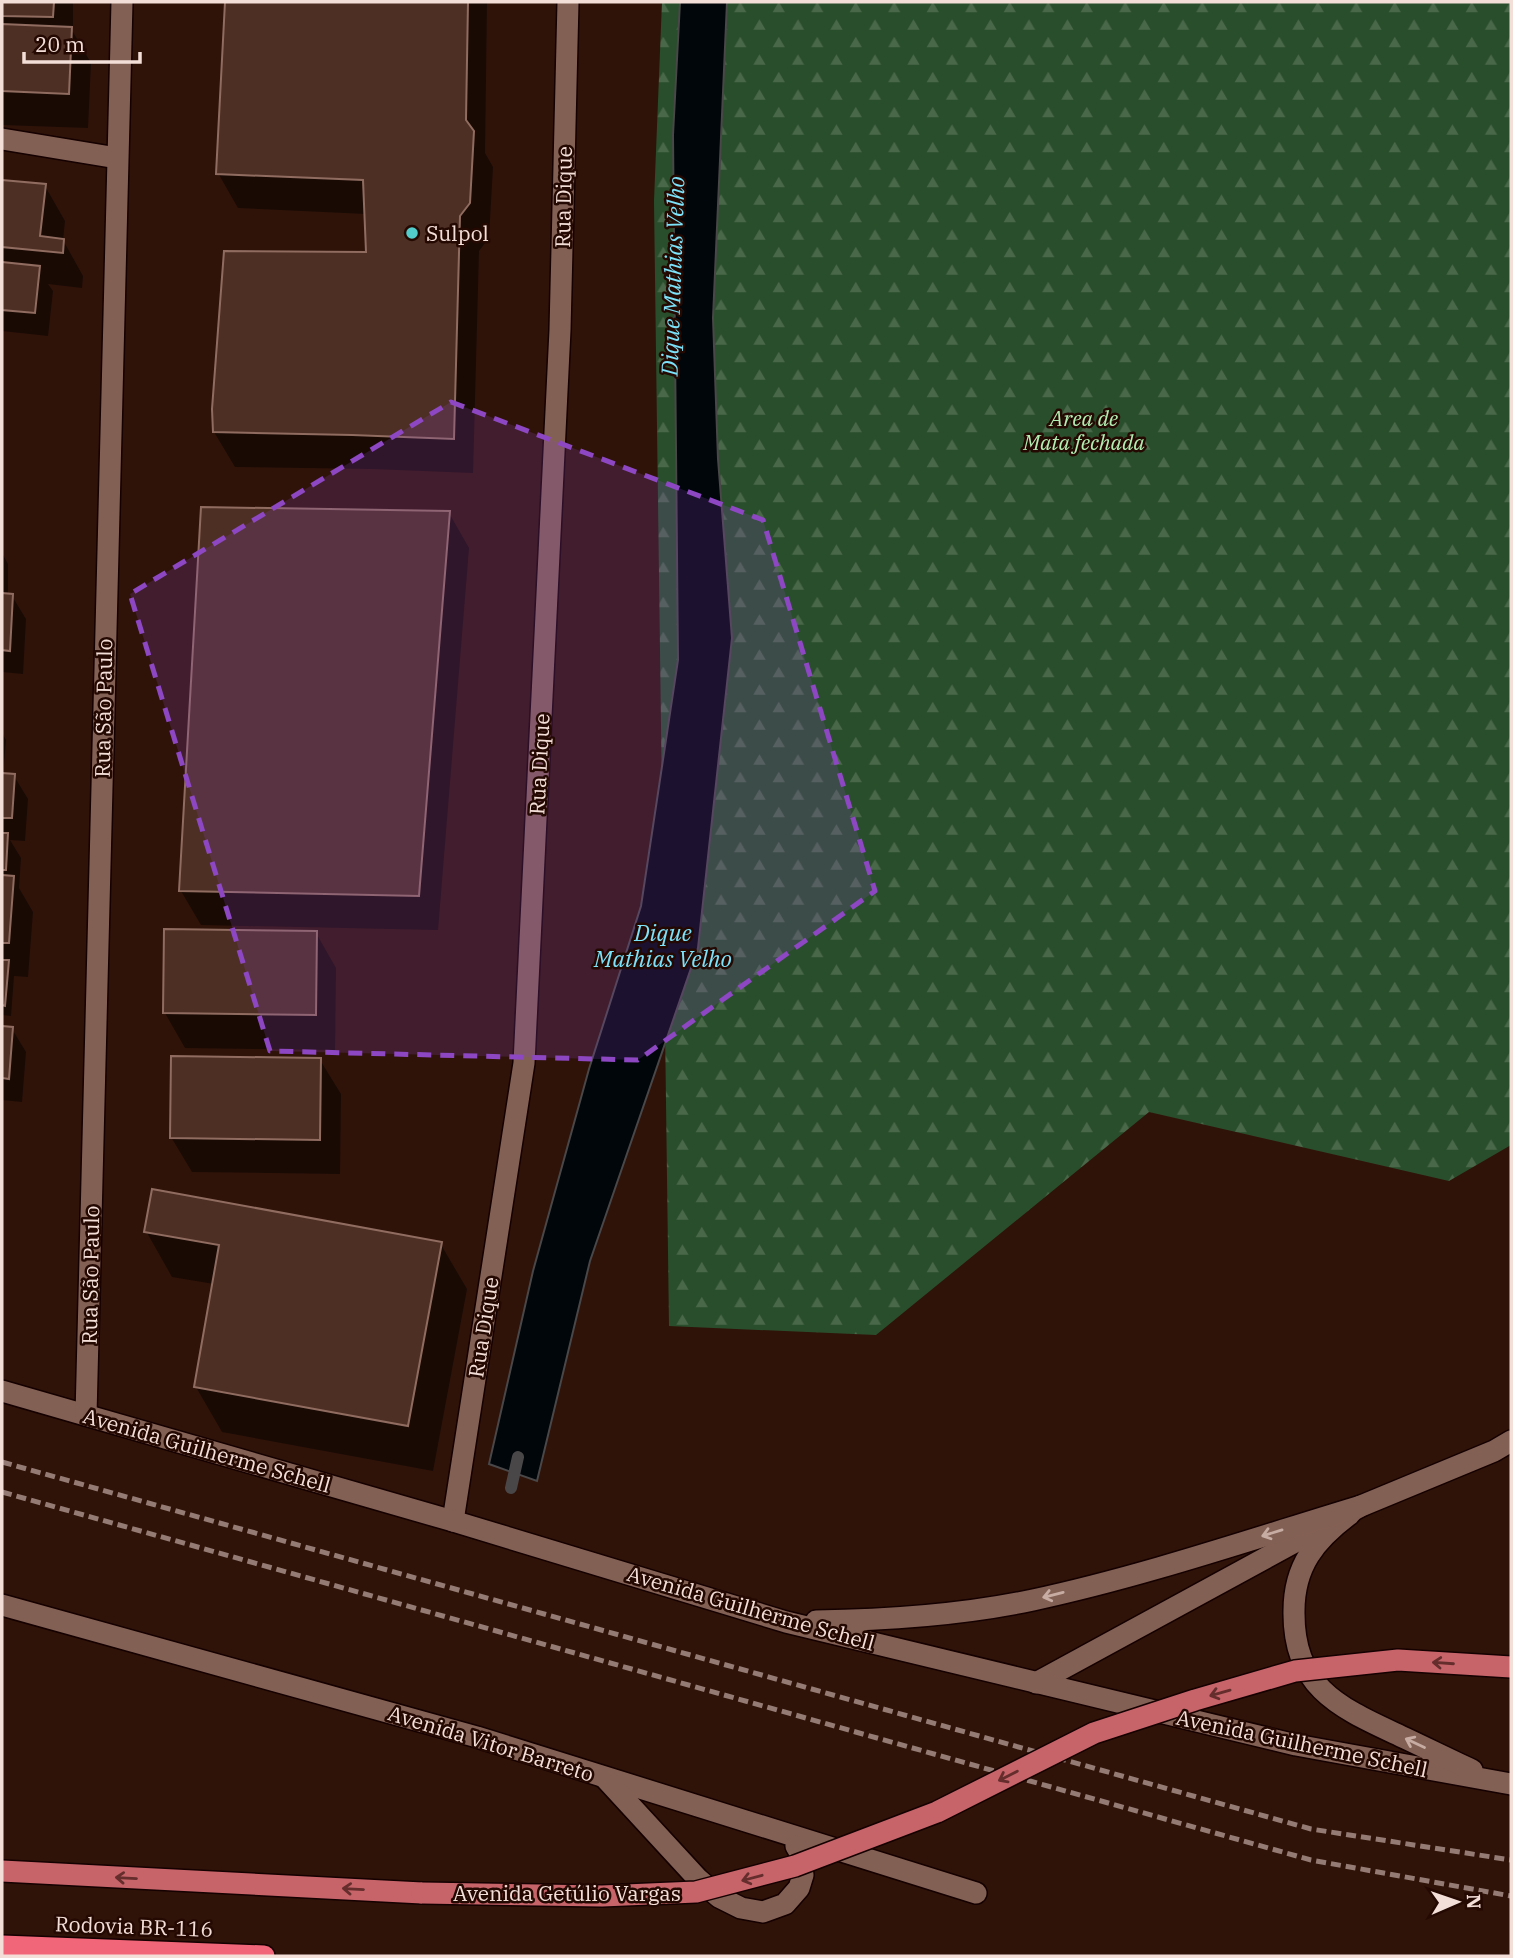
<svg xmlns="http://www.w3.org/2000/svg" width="1513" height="1958" font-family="'IBM Plex Serif',serif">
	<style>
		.forest { fill: url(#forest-firs) }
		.water { fill: #00060a; stroke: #494748; stroke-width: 2 }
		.shadow { fill: #0007 }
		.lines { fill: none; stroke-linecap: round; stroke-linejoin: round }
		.stream { stroke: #494748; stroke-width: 12 }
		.building { fill: #4e2f24; stroke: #906c60; stroke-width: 2 }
		.street-casing { stroke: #150100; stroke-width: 24 }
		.secondary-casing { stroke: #150100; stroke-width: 24 }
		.primary-casing { stroke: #150100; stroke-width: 24 }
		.highway-casing { stroke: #150100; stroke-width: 24 }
		.street { stroke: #836054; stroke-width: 21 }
		.secondary { stroke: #836054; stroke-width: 21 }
		.primary { stroke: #c6646a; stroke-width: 21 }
		.highway { stroke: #f26679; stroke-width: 21 }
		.rail { stroke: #947b73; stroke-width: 5; stroke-dasharray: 10 5; stroke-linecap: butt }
		.primary-bridge-casing { stroke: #150100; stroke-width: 24; stroke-linecap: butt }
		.primary-bridge { stroke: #c6646a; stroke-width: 21 }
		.oneway { stroke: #c7aca3 }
		.oneway2 { stroke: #652d2c }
		.marked { fill: #8d47c3; fill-opacity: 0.2; stroke: #8d47c3; stroke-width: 5; stroke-dasharray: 14 9; stroke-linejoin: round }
		.poi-dot { fill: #52cdcc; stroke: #240902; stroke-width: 2.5 }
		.labels { text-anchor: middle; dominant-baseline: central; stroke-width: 5; stroke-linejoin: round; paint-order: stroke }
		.street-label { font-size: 21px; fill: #f4dfd8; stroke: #240902 }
		.poi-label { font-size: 21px; fill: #f4dfd8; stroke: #240902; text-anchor: start }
		.park-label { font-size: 21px; font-style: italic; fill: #b3efb3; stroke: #240902 }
		.water-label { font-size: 23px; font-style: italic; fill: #7ce3fb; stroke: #240902 }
	</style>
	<defs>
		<pattern id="forest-firs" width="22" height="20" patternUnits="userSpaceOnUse" patternTransform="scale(1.75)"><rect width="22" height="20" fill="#294e2b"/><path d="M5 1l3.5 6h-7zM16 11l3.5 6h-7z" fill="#496749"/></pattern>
	</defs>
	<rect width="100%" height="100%" fill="#2f1309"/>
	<path class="forest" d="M662,2H1511V1145L1449,1181L1149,1112L876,1335L669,1326L654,201Z"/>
	<path class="water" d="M680,2H727L713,318L718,459L732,638L698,948L590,1261L537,1481L489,1464L533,1271L589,1069L641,906L678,660L673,135Z"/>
	<g class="shadow">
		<path d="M2,2H73V32L91,63L88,128L2,125Z"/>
		<path d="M227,2H487L485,153L493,167L489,238L479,251L473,473L373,469L235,467L214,432L368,254L366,214L238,208L218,173Z"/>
		<path d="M2,181L45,186L65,221L63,240L83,276L82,288L48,284L53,291L48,336L2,331Z"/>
		<path d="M2,472L3,475V508H2Z"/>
		<path d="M449,513L469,548L438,930L201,925L181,891Z"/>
		<path d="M2,553L8,564V596H12L26,619L23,674L2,672Z"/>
		<path d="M2,733L6,740L3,775L14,776L28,799L25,841L10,840L21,858L19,888L33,912L28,977L14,976L11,1016L2,1015Z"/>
		<path d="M316,933L336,968L335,1050L185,1048L165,1013Z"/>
		<path d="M2,1028L12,1029L26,1052L22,1102L2,1100Z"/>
		<path d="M320,1060L341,1094L340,1174L192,1172L171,1137Z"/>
		<path d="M146,1231L440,1243L467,1289L433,1471L222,1432L196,1387L214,1284L172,1277Z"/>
	</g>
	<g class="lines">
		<path class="stream" d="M511,1488L518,1457"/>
	</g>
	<g class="building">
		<path d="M2,2H54L53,17L2,16Z"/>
		<path d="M225,2H468L466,120L474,131L470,203L460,216L454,439L352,435L213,432L212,409L224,251L366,252L363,180L216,174Z"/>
		<path d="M2,24L72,27L69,94L2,91Z"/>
		<path d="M2,180L46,184L40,236L64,239L63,253L2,247Z"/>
		<path d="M2,262L40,266L35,313L2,310Z"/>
		<path d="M201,507L450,511L419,896L179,891Z"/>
		<path d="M2,593L13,594L10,651L2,650Z"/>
		<path d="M2,773L15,774L12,818H2Z"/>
		<path d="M2,833H8L6,870H2Z"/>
		<path d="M2,875L14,876L9,943H2Z"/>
		<path d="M164,929L317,931L316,1015L163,1013Z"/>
		<path d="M2,960H9L5,1006L2,1005Z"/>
		<path d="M2,1026L13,1027L9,1079L2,1078Z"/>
		<path d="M171,1056L321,1058L320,1140L170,1138Z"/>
		<path d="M152,1189L442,1242L408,1426L194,1387L219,1245L144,1232Z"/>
	</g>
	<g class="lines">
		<defs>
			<g id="street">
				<path d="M2,139L117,158"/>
				<path d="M453,1521L524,1063L560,330L568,2"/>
				<path d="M2,1605L477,1737L976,1893"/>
				<path d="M1036,1683L1361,1506L1494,1451L1511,1441"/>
				<path d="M605,1778L698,1879L719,1897L741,1908L763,1912L785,1904L799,1888L803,1875L799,1851L796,1846"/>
			</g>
			<g id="secondary">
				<path d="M2,1391L453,1521L786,1622L1296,1745L1511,1784"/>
				<path d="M86,1415L122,2"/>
				<path d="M1350,1514C1315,1540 1294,1566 1294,1611C1293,1685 1336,1706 1394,1733C1420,1745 1446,1758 1472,1770"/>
				<path d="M816,1621C889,1620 962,1615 1033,1600C1144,1576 1252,1539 1361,1506"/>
			</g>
			<path id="primary" d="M2,1871L422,1893"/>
			<path id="highway" d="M2,1946L264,1956"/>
		</defs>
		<use href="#street" class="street-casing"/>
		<use href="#secondary" class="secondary-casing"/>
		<use href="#primary" class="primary-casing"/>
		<use href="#highway" class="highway-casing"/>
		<use href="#street" class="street"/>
		<use href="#secondary" class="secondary"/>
		<use href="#primary" class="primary"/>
		<use href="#highway" class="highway"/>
		<g class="rail">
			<path d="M2,1462L1311,1829L1511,1860"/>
			<path d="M2,1492L1311,1860L1511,1896"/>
		</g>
		<defs>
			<path id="primary-bridge" d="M422,1893L602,1896L696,1892L795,1866L937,1812L1094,1733L1195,1700L1295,1671L1398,1660L1511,1667"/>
		</defs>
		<use href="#primary-bridge" class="primary-bridge-casing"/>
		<use href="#primary-bridge" class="primary-bridge"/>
	</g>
	<defs><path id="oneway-shaft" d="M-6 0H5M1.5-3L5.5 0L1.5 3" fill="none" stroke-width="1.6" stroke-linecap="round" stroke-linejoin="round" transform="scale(1.75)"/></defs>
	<g class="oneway">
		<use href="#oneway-shaft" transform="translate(1272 1533) rotate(163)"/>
		<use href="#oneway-shaft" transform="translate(1053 1595) rotate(166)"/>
		<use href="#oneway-shaft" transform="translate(1415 1743) rotate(-155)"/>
	</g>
	<g class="oneway2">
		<use href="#oneway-shaft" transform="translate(1443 1663) rotate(-176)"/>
		<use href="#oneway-shaft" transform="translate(1220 1693) rotate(164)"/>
		<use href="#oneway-shaft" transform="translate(1008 1776) rotate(153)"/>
		<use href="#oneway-shaft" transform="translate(126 1878) rotate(-177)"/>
		<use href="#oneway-shaft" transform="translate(752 1878) rotate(165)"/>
		<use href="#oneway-shaft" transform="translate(353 1889) rotate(-177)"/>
	</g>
	<path class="marked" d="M451,402L763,520L875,891L638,1060L270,1051L130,594Z"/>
	<circle class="poi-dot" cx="412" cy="233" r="7"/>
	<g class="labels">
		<g class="street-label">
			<text transform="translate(563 197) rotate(-89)">Rua Dique</text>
			<text transform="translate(103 708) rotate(-89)">Rua São Paulo</text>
			<text transform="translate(539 764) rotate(-87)">Rua Dique</text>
			<text transform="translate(90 1275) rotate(-89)">Rua São Paulo</text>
			<text transform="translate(483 1327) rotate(-81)">Rua Dique</text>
			<text transform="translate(207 1450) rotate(16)">Avenida Guilherme Schell</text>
			<text transform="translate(751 1608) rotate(16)">Avenida Guilherme Schell</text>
			<text transform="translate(491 1743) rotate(17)">Avenida Vitor Barreto</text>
			<text transform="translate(1302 1743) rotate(12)">Avenida Guilherme Schell</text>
			<text x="567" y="1893">Avenida Getúlio Vargas</text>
			<text transform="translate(134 1926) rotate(2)">Rodovia BR-116</text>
		</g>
		<g class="poi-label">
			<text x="426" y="233">Sulpol</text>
		</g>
		<g class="park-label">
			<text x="1084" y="418">Area de<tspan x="1084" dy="24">Mata fechada</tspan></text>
		</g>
		<g class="water-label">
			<text transform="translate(672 276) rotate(-88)">Dique Mathias Velho</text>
			<text x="663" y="932">Dique<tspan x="663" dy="26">Mathias Velho</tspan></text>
		</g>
	</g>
	<rect width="1513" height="1958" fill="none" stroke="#f4dfd8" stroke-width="7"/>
	<g transform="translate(1457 1902) rotate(88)" stroke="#240902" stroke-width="5" paint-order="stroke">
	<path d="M0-5L12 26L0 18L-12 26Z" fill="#f4dfd8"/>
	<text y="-10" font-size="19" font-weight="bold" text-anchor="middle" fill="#f4dfd8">N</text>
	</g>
	<path d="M24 52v10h116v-10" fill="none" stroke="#f4dfd8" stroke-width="3.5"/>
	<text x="35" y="52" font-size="21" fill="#f4dfd8" stroke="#240902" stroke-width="5" paint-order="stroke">20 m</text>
</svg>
